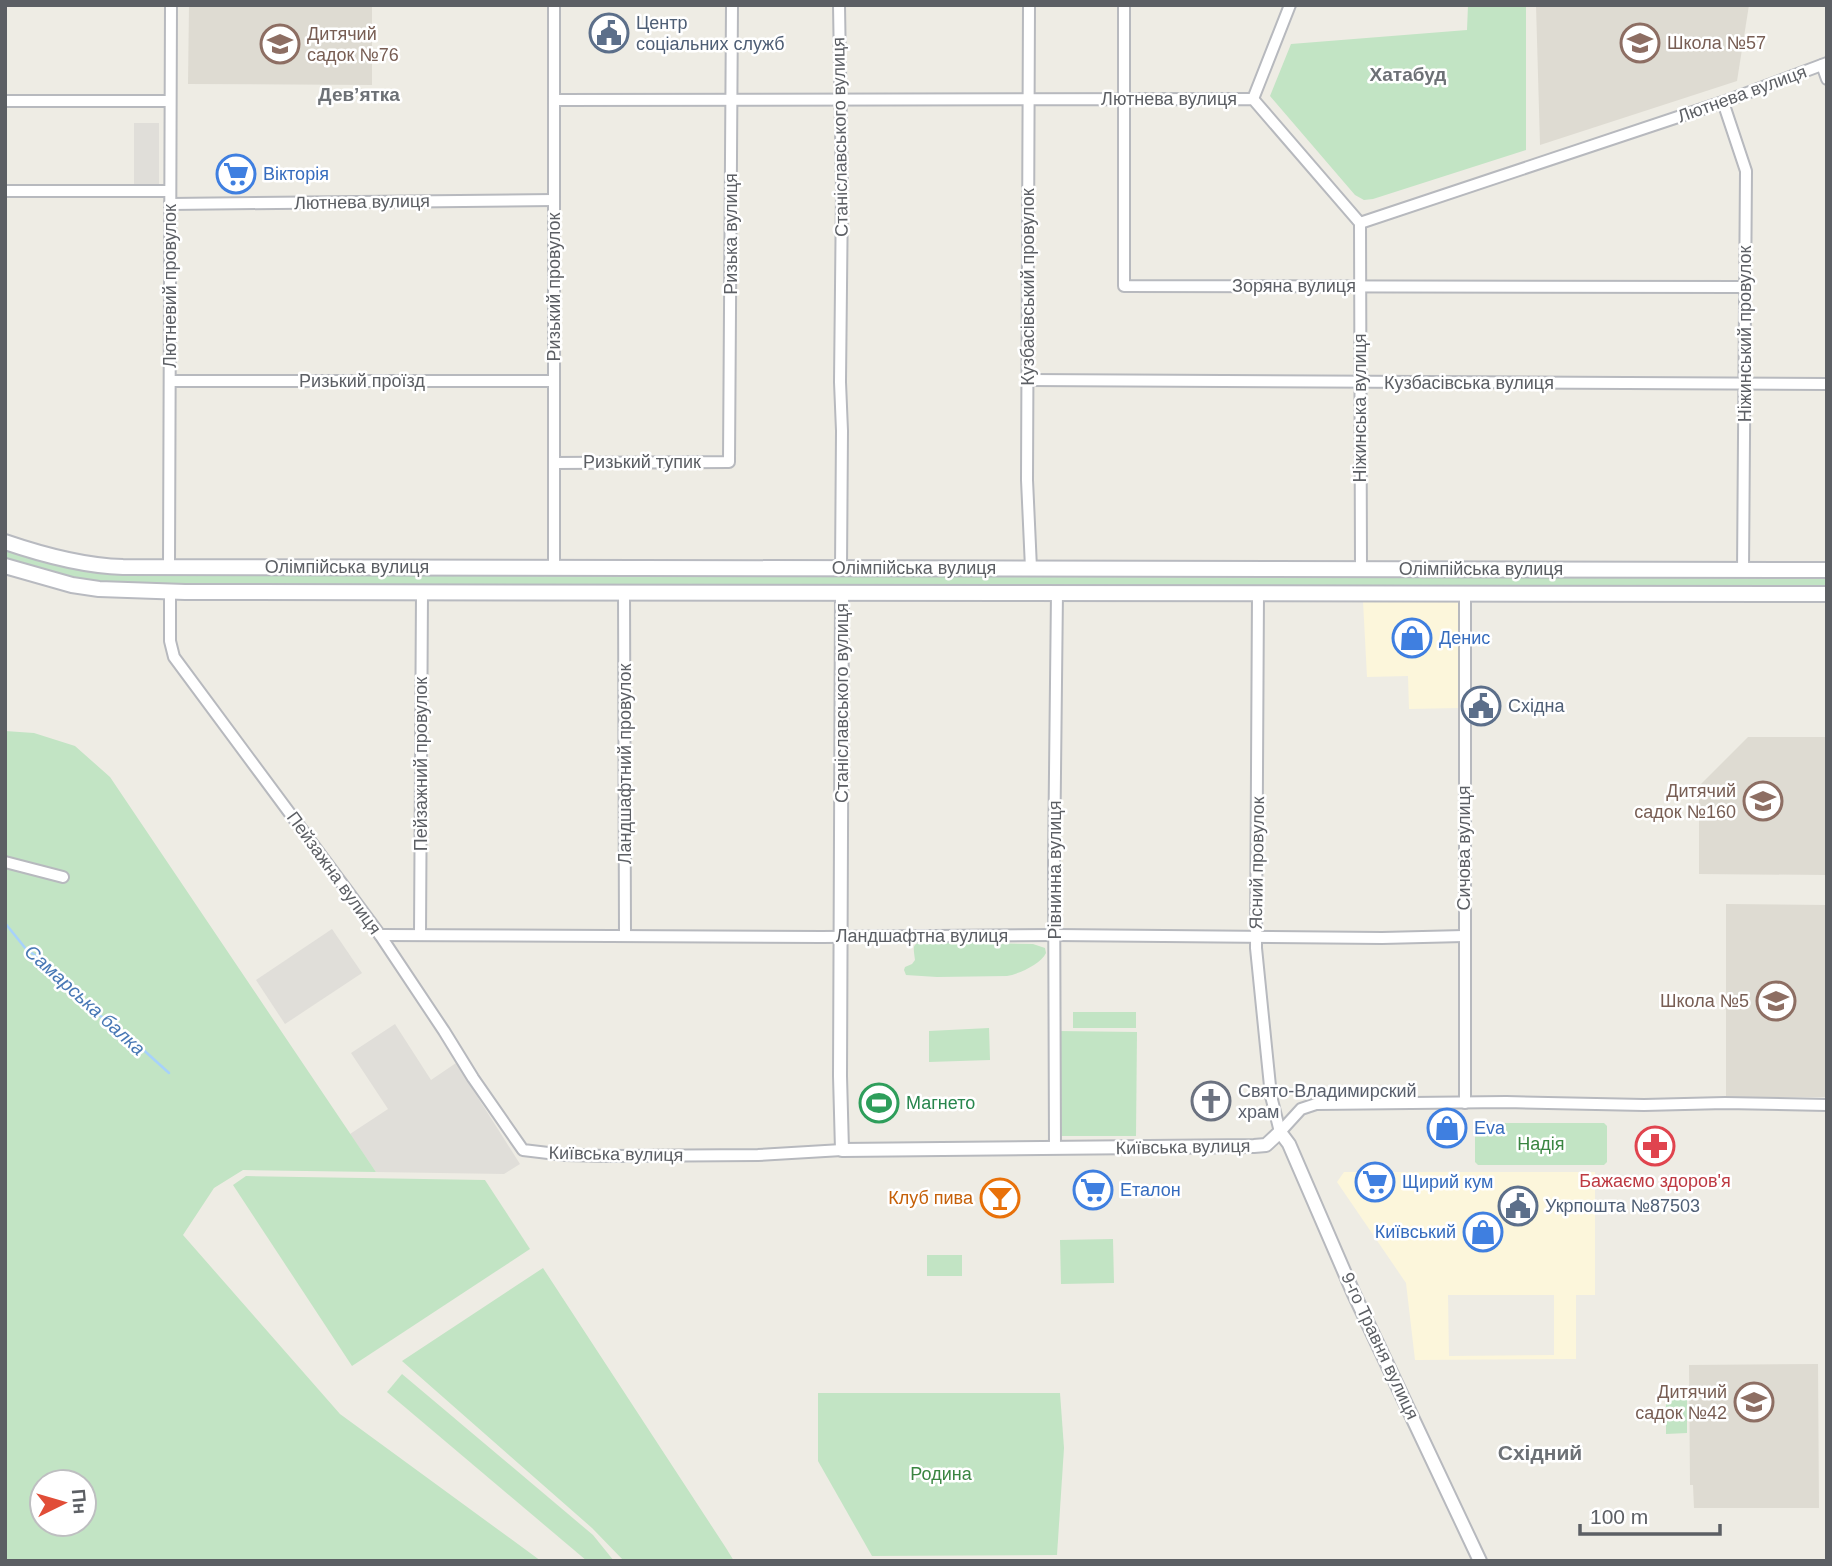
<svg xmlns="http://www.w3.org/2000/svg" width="1832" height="1566" font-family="Helvetica,sans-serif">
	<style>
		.commercial { fill: #fcf6db; fill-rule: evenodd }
		.industrial { fill: #e0ded9 }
		.education { fill: #dedbd2 }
		.green { fill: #c2e4c4; fill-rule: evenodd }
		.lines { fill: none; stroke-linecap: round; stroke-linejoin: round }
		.stream { stroke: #a7d2fb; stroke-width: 2.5 }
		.minor-casing { stroke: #b7b9be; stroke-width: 14 }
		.tertiary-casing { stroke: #b7b9be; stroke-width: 16 }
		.secondary-casing { stroke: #b8bac0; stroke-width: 18 }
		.minor { stroke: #fff; stroke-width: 10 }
		.tertiary { stroke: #fff; stroke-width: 12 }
		.secondary { stroke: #fff; stroke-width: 14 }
		.labels { text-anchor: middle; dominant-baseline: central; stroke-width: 5; stroke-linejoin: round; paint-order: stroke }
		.service-label { font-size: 18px; fill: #4e5e75; stroke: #fff; text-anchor: start }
		.education-label { font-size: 18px; fill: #785e54; stroke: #fff; text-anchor: end }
		.street-label { font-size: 18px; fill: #5c5f64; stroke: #fff }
		.shop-label { font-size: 18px; fill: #366cbe; stroke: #fff; text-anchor: start }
		.worship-label { font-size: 18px; fill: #5b616d; stroke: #fff; text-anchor: start }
		.leisure-label { font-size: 18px; fill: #27864d; stroke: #fff; text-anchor: start }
		.park-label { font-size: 18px; fill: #3a8541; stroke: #fff }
		.health-label { font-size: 18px; fill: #be3a42; stroke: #fff }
		.food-label { font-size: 18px; fill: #c56008; stroke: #fff; text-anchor: end }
		.neighbourhood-label { font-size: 19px; font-weight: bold; fill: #6d7176; stroke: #fff }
		.water-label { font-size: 19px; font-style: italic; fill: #4878b5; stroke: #fff }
		.quarter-label { font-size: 21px; font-weight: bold; fill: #6d7176; stroke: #fff }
	</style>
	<rect width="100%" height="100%" fill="#eeece4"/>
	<g class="commercial">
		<path d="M1363,601H1458V708L1409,709L1408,676L1367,677Z"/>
		<path d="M1344,1172H1595V1295H1576V1359L1415,1360L1406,1283L1337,1182ZM1448,1295H1554V1355L1449,1356Z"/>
	</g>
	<g class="industrial">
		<rect x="134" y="123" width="25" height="64"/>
		<path d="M332,929L362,973L285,1024L256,980Z"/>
		<path d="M395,1024L431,1080L456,1063L520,1164L504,1174L376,1172L350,1134L388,1109L351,1053Z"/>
	</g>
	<g class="education">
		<path d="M189,5H372V85L188,84Z"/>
		<path d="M1536,5H1749L1737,81L1540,145Z"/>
		<path d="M1748,737H1827V875L1699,874V786Z"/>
		<path d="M1726,904L1827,905V1097H1726Z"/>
		<path d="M1818,1364L1819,1508H1694L1693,1485H1690L1689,1365Z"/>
	</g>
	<g class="green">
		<path d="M1468,5H1526V150L1373,199L1364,200L1355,195L1270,96L1291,44L1467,30Z"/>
		<path d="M5,542L79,562L1827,570V594L123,590L5,566Z"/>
		<path d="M5,731L34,733L75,746L110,777L376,1172L243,1170L214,1188L183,1235L340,1414L541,1561H5ZM42,1482H84V1524H42Z"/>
		<path d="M930,942L1033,944L1045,948L1046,953C1041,964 1019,974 1007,976L937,977L906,975L904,970L905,967L912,964L915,960C913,944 911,943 930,942Z"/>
		<rect x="1073" y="1012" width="63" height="16"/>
		<path d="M989,1028L990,1060L929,1062V1031Z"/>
		<path d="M1058,1031L1137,1032L1136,1136H1057Z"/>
		<path d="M1478,1123H1604L1607,1126V1162L1604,1165H1478L1475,1162V1126Z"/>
		<path d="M246,1176L485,1180L530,1249L352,1366L233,1185Z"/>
		<path d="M1113,1239L1114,1283L1061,1284L1060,1240Z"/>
		<rect x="927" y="1255" width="35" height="21"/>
		<path d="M543,1268L726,1548L734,1561H624L592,1528L402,1361Z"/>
		<path d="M402,1374L593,1535L614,1561H587L387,1392Z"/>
		<path d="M818,1393H1060L1064,1448L1057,1555L872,1556L818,1461Z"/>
		<path d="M1666,1396H1687V1433L1666,1434Z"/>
	</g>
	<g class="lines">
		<path class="stream" d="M5,923L26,949L52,967L95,1012L127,1035L169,1073"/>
		<defs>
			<g id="minor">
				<path d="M554,5V568"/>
				<path d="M839,5L842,192L840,382L842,431L841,568"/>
				<path d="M1029,5L1027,480L1031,568"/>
				<path d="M1124,5V286L1745,287"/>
				<path d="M1822,65L1827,79"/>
				<path d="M1253,99L1290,5"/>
				<path d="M554,100L1253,99L1360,223"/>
				<path d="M5,101H170"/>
				<path d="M1723,102L1746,171L1743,571"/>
				<path d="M5,191H170"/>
				<path d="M170,204L554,200"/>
				<path d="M1360,223L1723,102L1827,63"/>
				<path d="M1360,223L1361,569"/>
				<path d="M1027,380L1827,384"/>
				<path d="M170,381H554"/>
				<path d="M554,463L729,462L732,5"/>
				<path d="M169,566L171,5"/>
				<path d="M170,591V641L174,657L380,935L444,1031L473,1078L523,1150L565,1155L611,1156L758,1155L842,1150"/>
				<path d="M624,591L625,936"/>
				<path d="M1258,593L1256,948L1271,1096L1280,1132"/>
				<path d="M5,862L63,877"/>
				<path d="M380,935L822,937L1056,935L1382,938L1464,936"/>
				<path d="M420,935L422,592"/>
				<path d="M1465,1103V593"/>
				<path d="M1280,1132L1301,1109L1316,1104L1506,1102L1644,1105L1725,1103L1827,1105"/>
				<path d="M1055,1148L1054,863L1057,592"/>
			</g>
			<path id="tertiary" d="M842,592L840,1076L842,1150L1254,1146L1266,1145L1280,1132L1289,1144L1353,1292L1480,1561"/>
			<g id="secondary">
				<path d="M5,542C43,555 83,566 123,567L1827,570"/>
				<path d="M5,566L72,585L99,589L185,592L1827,594"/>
			</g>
		</defs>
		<use href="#minor" class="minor-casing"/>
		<use href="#tertiary" class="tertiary-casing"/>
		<use href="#secondary" class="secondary-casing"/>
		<use href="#minor" class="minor"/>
		<use href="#tertiary" class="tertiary"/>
		<use href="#secondary" class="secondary"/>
	</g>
	<defs>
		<symbol id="civic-ring" viewBox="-11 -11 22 22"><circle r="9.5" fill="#fff" stroke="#5c6f8a" stroke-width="1.5"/><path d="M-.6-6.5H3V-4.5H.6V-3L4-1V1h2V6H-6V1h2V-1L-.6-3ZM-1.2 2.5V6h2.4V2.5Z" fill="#5c6f8a"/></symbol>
		<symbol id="school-ring" viewBox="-11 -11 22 22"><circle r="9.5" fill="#fff" stroke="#8d6e63" stroke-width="1.5"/><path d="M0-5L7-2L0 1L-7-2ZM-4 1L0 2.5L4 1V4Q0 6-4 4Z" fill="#8d6e63"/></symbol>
		<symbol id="supermarket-ring" viewBox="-11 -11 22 22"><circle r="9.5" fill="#fff" stroke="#3f7fe0" stroke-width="1.5"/><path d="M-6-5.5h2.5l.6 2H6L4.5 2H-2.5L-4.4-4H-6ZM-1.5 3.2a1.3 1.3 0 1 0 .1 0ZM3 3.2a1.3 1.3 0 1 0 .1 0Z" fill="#3f7fe0"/></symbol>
		<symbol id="shop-ring" viewBox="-11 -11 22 22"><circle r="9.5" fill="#fff" stroke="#3f7fe0" stroke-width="1.5"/><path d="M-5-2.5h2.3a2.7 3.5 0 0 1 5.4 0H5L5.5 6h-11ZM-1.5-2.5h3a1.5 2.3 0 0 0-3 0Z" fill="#3f7fe0"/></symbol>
		<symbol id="church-ring" viewBox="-11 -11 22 22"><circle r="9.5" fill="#fff" stroke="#6b7280" stroke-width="1.5"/><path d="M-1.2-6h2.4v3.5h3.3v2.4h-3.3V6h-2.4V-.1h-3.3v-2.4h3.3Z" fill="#6b7280"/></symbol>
		<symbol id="stadium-ring" viewBox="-11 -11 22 22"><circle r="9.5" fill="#fff" stroke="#2e9e5b" stroke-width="1.5"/><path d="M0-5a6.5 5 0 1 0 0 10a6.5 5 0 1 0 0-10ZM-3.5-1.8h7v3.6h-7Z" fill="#2e9e5b"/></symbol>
		<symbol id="pharmacy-ring" viewBox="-11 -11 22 22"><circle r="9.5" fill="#fff" stroke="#e0444e" stroke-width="1.5"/><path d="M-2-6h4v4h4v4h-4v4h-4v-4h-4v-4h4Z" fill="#e0444e"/></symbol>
		<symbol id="bar-ring" viewBox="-11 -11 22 22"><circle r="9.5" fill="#fff" stroke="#e8710a" stroke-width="1.5"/><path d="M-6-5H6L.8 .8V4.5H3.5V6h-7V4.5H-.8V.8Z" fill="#e8710a"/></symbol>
	</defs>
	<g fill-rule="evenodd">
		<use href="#civic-ring" x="587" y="11" width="44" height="44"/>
		<use href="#school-ring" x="1618" y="21" width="44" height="44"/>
		<use href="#school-ring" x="258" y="22" width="44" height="44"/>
		<use href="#supermarket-ring" x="214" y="152" width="44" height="44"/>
		<use href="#shop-ring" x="1390" y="616" width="44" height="44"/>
		<use href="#civic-ring" x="1459" y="684" width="44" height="44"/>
		<use href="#school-ring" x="1741" y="779" width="44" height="44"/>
		<use href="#school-ring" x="1754" y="979" width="44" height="44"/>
		<use href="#church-ring" x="1189" y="1079" width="44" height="44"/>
		<use href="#stadium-ring" x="857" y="1081" width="44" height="44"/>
		<use href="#shop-ring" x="1425" y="1106" width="44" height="44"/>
		<use href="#pharmacy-ring" x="1633" y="1124" width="44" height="44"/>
		<use href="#supermarket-ring" x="1353" y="1160" width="44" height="44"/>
		<use href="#supermarket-ring" x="1071" y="1168" width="44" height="44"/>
		<use href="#bar-ring" x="978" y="1176" width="44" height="44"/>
		<use href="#civic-ring" x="1496" y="1184" width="44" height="44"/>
		<use href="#shop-ring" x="1461" y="1210" width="44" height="44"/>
		<use href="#school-ring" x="1732" y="1380" width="44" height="44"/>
	</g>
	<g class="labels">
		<g class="service-label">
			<text x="636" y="23">Центр<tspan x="636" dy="21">соціальних служб</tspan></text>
			<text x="1508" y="706">Східна</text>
			<text x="1545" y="1206">Укрпошта №87503</text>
		</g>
		<g class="education-label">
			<text x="307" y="34" text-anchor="start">Дитячий<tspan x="307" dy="21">садок №76</tspan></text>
			<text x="1667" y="43" text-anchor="start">Школа №57</text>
			<text x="1736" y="791">Дитячий<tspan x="1736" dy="21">садок №160</tspan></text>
			<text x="1749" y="1001">Школа №5</text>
			<text x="1727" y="1392">Дитячий<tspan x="1727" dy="21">садок №42</tspan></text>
		</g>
		<g class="street-label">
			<text transform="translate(1742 94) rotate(-20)">Лютнева вулиця</text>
			<text x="1169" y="99">Лютнева вулиця</text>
			<text transform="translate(840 137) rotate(-91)">Станіславського вулиця</text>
			<text transform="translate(362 202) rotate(-1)">Лютнева вулиця</text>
			<text transform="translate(731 234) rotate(-90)">Ризька вулиця</text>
			<text transform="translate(170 286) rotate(-90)">Лютневий провулок</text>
			<text x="1294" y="286">Зоряна вулиця</text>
			<text transform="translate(554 287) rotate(-90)">Ризький провулок</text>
			<text transform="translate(1028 287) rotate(-90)">Кузбасівський провулок</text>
			<text transform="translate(1745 334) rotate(-90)">Ніжинський провулок</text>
			<text x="362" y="381">Ризький проїзд</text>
			<text x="1469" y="383">Кузбасівська вулиця</text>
			<text transform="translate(1360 408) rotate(-90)">Ніжинська вулиця</text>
			<text x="642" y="462">Ризький тупик</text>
			<text x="347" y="567">Олімпійська вулиця</text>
			<text x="914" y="568">Олімпійська вулиця</text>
			<text x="1481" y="569">Олімпійська вулиця</text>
			<text transform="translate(842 703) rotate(-90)">Станіславського вулиця</text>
			<text transform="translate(421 764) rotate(-90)">Пейзажний провулок</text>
			<text transform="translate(625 764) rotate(-90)">Ландшафтний провулок</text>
			<text transform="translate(1464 848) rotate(-90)">Сичова вулиця</text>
			<text transform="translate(1257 863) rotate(-89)">Ясний провулок</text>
			<text transform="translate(1055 870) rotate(-90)">Рівнинна вулиця</text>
			<text transform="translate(334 873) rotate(54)">Пейзажна вулиця</text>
			<text x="922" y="936">Ландшафтна вулиця</text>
			<text transform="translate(1183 1147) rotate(-1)">Київська вулиця</text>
			<text transform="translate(616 1154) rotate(1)">Київська вулиця</text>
			<text transform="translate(1380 1346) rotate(65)">9-го Травня вулиця</text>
		</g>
		<g class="shop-label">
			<text x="263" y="174">Вікторія</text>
			<text x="1439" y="638">Денис</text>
			<text x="1474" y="1128">Eva</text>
			<text x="1402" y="1182">Щирий кум</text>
			<text x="1120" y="1190">Еталон</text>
			<text x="1456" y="1232" text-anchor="end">Київський</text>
		</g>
		<g class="worship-label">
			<text x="1238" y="1091">Свято-Владимирский<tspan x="1238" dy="21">храм</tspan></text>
		</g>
		<g class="leisure-label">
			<text x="906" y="1103">Магнето</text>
		</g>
		<g class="park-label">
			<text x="1541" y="1144">Надія</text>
			<text x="941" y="1474">Родина</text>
		</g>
		<g class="health-label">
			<text x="1655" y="1181">Бажаємо здоров'я</text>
		</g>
		<g class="food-label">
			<text x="973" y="1198">Клуб пива</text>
		</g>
		<g class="neighbourhood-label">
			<text x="1408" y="74">Хатабуд</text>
			<text x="359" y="94">Дев’ятка</text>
		</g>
		<g class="water-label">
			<text transform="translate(85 1000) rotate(42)">Самарська балка</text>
		</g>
		<g class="quarter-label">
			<text x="1540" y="1452">Східний</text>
		</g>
	</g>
	<rect width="1832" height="1566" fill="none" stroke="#5c5f64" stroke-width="14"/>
	<g transform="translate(63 1503) rotate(85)"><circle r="33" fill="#ffffff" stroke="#bebfc1" stroke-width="2"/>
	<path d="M0-5L12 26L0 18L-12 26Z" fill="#e14d37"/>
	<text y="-10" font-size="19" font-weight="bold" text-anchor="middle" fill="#5c5f64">Пн</text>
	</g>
	<path d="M1580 1524v10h140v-10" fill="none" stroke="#5c5f64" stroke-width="3.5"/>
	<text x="1590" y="1524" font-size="21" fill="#5c5f64" stroke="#ffffff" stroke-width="5" paint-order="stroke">100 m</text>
</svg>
